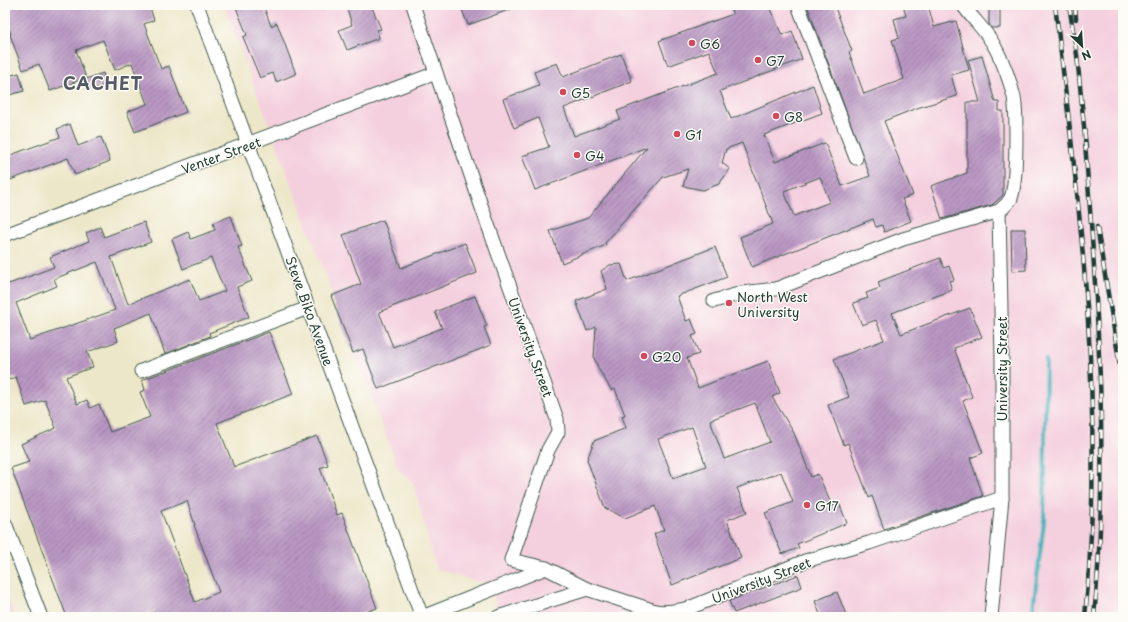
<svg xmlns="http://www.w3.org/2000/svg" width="1128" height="622" font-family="'Playpen Sans',sans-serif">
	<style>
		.built { fill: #f4cfde }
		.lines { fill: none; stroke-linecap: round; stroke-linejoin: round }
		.stream { stroke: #47b6be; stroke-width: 4 }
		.building { fill: url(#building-hatch); fill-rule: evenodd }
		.street-casing { stroke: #3e564a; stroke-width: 15 }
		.street { stroke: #fff; stroke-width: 13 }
		.rail-casing { stroke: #1f3d34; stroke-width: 4.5 }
		.rail { stroke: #fdfcf7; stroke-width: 3; stroke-dasharray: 9; stroke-linecap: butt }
		.poi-dot { fill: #d1495b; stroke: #fdfcf7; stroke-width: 1.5 }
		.labels { text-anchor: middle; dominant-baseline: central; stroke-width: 3; stroke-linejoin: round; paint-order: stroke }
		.poi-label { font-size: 13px; fill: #1f3d34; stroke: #fdfcf7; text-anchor: start }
		.street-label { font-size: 13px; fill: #1f3d34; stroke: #fdfcf7 }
		.district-label { font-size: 17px; font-weight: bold; letter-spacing: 1px; fill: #555c66; stroke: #fdfcf7 }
	</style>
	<defs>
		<pattern id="building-hatch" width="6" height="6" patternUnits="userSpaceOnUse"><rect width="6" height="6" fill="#b997c3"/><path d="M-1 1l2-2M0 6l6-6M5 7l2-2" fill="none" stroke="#967c9f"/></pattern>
	</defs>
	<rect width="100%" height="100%" fill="#fdfcf7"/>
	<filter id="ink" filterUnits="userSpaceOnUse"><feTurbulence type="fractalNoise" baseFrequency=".025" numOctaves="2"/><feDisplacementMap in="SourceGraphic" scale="8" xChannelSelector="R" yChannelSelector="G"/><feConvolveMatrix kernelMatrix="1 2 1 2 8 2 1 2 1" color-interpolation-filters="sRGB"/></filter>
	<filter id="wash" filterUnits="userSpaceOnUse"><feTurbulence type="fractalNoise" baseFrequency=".012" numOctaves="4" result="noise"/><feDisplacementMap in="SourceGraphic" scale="16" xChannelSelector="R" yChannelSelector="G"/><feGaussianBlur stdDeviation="0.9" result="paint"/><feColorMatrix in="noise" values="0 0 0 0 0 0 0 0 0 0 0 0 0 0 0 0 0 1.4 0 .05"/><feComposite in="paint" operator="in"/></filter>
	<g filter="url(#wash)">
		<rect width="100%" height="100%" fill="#ede7c9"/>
		<g class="built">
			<path d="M224,5H1123V582L1121,589L1123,617H500L489,585L436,569L413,482L399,470Z"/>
			<path d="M5,591L15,617H5Z"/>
		</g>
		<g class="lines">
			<path class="stream" d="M1032,617L1044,522L1046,360"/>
		</g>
		<g id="blocks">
			<g class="building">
				<path d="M5,5H149L154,20L144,24L161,69L169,66L186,112L135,132L127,112L147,104L132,63L115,70L103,40L76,50L86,78L50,91L39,64L23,70L10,35L11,34L5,18Z"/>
				<path d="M235,5H263L271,26L277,23L296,74L276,82L273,73L260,78L243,37L247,35Z"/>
				<path d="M346,5H371L381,29L377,30L379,38L347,50L339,30L352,25Z"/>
				<path d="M460,5H519V6L468,25Z"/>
				<path d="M740,5H768L782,35L792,31L802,59L720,91L731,119L813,85L822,113L764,135L775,162L825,143L842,186L870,176L807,5H834L852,51L849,52L864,94L904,79L892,40L899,38L894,19L906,16L903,5H928L934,27L956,21L969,70L951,75L957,96L917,108L884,121L913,195L902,199L911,221L884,232L882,225L876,227L873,219L752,267L740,237L773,224L742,143L726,149L722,163L730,169L719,184L703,190L683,186L688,169L663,177L605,243L606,245L562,263L550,231L588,218L647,147L535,190L522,156L549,147L538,118L514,128L503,99L539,85L534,72L557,63L563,77L621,54L632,81L564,108L574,136L620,119L617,111L718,73L709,51L668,66L659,41L733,14L730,9ZM820,177L830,202L794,216L784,191Z"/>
				<path d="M989,5H1000V28H992L989,24Z"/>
				<path d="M982,56L995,102H999V111H1003V195L992,205L942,219L931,186L967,173V102H980L968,60Z"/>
				<path d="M19,73L24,91L5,96V77Z"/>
				<path d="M103,73L107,84L90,90L86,79Z"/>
				<path d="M70,124L78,146L101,137L110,161L75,175L68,158L5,182V157L60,137L57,129Z"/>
				<path d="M231,216L242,246L238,247L252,281L237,287L249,317L209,333L210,336L165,354L151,313L114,328L118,341L87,352L93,367L66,377L77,404L87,400L90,408L99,404L110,432L150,417L140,392L145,390L142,380L269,332L293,394L217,423L234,467L317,436L328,465L320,468L337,515L342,513L377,608L352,617H156L155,612L140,617H67L11,468L29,462L21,444L56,428L45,400L26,406L16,377L5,381V277L9,284L54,267L50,257L89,241L86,233L100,227L104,237L144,222L151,242L111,257L128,304L190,279L199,301L225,291L211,258L183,269L172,239L188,232L191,239L215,230L213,223ZM97,262L115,310L30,340L16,303L57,286L54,279ZM187,501L195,525H194L219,592L195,602L161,511Z"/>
				<path d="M383,220L401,268L465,243L477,273L379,312L393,347L442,328L435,312L475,296L487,326L484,327L491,345L378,389L363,349L353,353L331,296L361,284L343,235Z"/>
				<path d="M1011,229H1025L1026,270L1012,271Z"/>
				<path d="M715,247L727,277L677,296L686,321L691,319L697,334L692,336L699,354L687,358L698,388L768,361L780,393L772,397L794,433L811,477L818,474L832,506L839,503L847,523L797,544L799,548L782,554L765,513L793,502L781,472L737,488L747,512L727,520L741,558L672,585L654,534L664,530L655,506L625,518L605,508L587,460L594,441L626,428L622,416L625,415L615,389L612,391L599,370L594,358L596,327L587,331L576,301L607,289L601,271L610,265L621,264L627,281ZM755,403L770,442L724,459L710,420ZM692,427L706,466L673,478L658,439Z"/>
				<path d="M940,258L944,268L949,266L954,280L949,281L952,290L892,313L901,334L970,308L982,337L954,348L972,397L963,401L983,453L970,458L983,496L884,529L872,496L869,498L848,443L844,445L828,405L849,397L834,359L884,340L876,320L862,325L853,303L868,298L866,293L880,288L878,282Z"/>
				<path d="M798,575L802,587L734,613L729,601Z"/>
				<path d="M837,592L847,617H821L815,601Z"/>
			</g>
		</g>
	</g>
	<g filter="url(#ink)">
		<use href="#blocks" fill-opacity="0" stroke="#3e564a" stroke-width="1"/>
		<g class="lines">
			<defs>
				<g id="street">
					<path d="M197,5L422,617"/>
					<path d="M413,5L482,208L557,419L558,432L548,450L511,560L546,568L587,589L655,611C667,613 677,611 689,608L805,561L869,543L1002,498V359L999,211"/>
					<path d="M798,5L856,158"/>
					<path d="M5,235L436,73"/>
					<path d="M714,301L742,293L776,289L903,239L999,211C1004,207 1008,204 1011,198C1017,182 1017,115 1014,97C1010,81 1004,64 996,49C988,32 973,20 963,5"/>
					<path d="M141,371L308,308"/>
					<path d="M5,523L41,617"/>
					<path d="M422,617L546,568"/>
					<path d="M498,617L587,589"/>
					<path d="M991,617L1002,498"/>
				</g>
			</defs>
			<use href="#street" class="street-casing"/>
			<use href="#street" class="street"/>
			<defs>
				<g id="rail">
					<path d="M1055,5C1080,209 1106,411 1085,617"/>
					<path d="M1069,5L1077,55L1086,147"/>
					<path d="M1075,5L1076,19"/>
					<path d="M1085,142C1097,300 1110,458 1094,617"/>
					<path d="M1097,227L1123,384"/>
				</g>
			</defs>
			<use href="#rail" class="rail-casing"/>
			<use href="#rail" class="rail"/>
		</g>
	</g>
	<g class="poi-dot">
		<circle cx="692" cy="43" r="4"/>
		<circle cx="758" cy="60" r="4"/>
		<circle cx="563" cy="92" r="4"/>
		<circle cx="776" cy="116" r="4"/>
		<circle cx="677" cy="134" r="4"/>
		<circle cx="577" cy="155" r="4"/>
		<circle cx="729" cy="303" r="4"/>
		<circle cx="644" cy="356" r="4"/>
		<circle cx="807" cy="505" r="4"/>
	</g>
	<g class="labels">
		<g class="poi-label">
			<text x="700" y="43">G6</text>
			<text x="766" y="60">G7</text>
			<text x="571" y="92">G5</text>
			<text x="784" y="116">G8</text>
			<text x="685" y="134">G1</text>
			<text x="585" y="155">G4</text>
			<text x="737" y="296">North West<tspan x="737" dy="15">University</tspan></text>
			<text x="652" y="356">G20</text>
			<text x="815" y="505">G17</text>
		</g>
		<g class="street-label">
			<text transform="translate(221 155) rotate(-20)">Venter Street</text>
			<text transform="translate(310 311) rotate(70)">Steve Biko Avenue</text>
			<text transform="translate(531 347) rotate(70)">University Street</text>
			<text transform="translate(1001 369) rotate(-90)">University Street</text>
			<text transform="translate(761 580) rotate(-21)">University Street</text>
		</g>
		<g class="district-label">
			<text x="103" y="83">CACHET</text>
		</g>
	</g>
	<rect width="1128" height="622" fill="none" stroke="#fdfcf7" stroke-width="20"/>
	<g transform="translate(1082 46) rotate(155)" stroke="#fdfcf7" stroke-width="3" paint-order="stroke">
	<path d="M0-3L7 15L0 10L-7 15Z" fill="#1f3d34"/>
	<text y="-6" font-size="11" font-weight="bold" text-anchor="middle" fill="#1f3d34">N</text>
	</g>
</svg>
